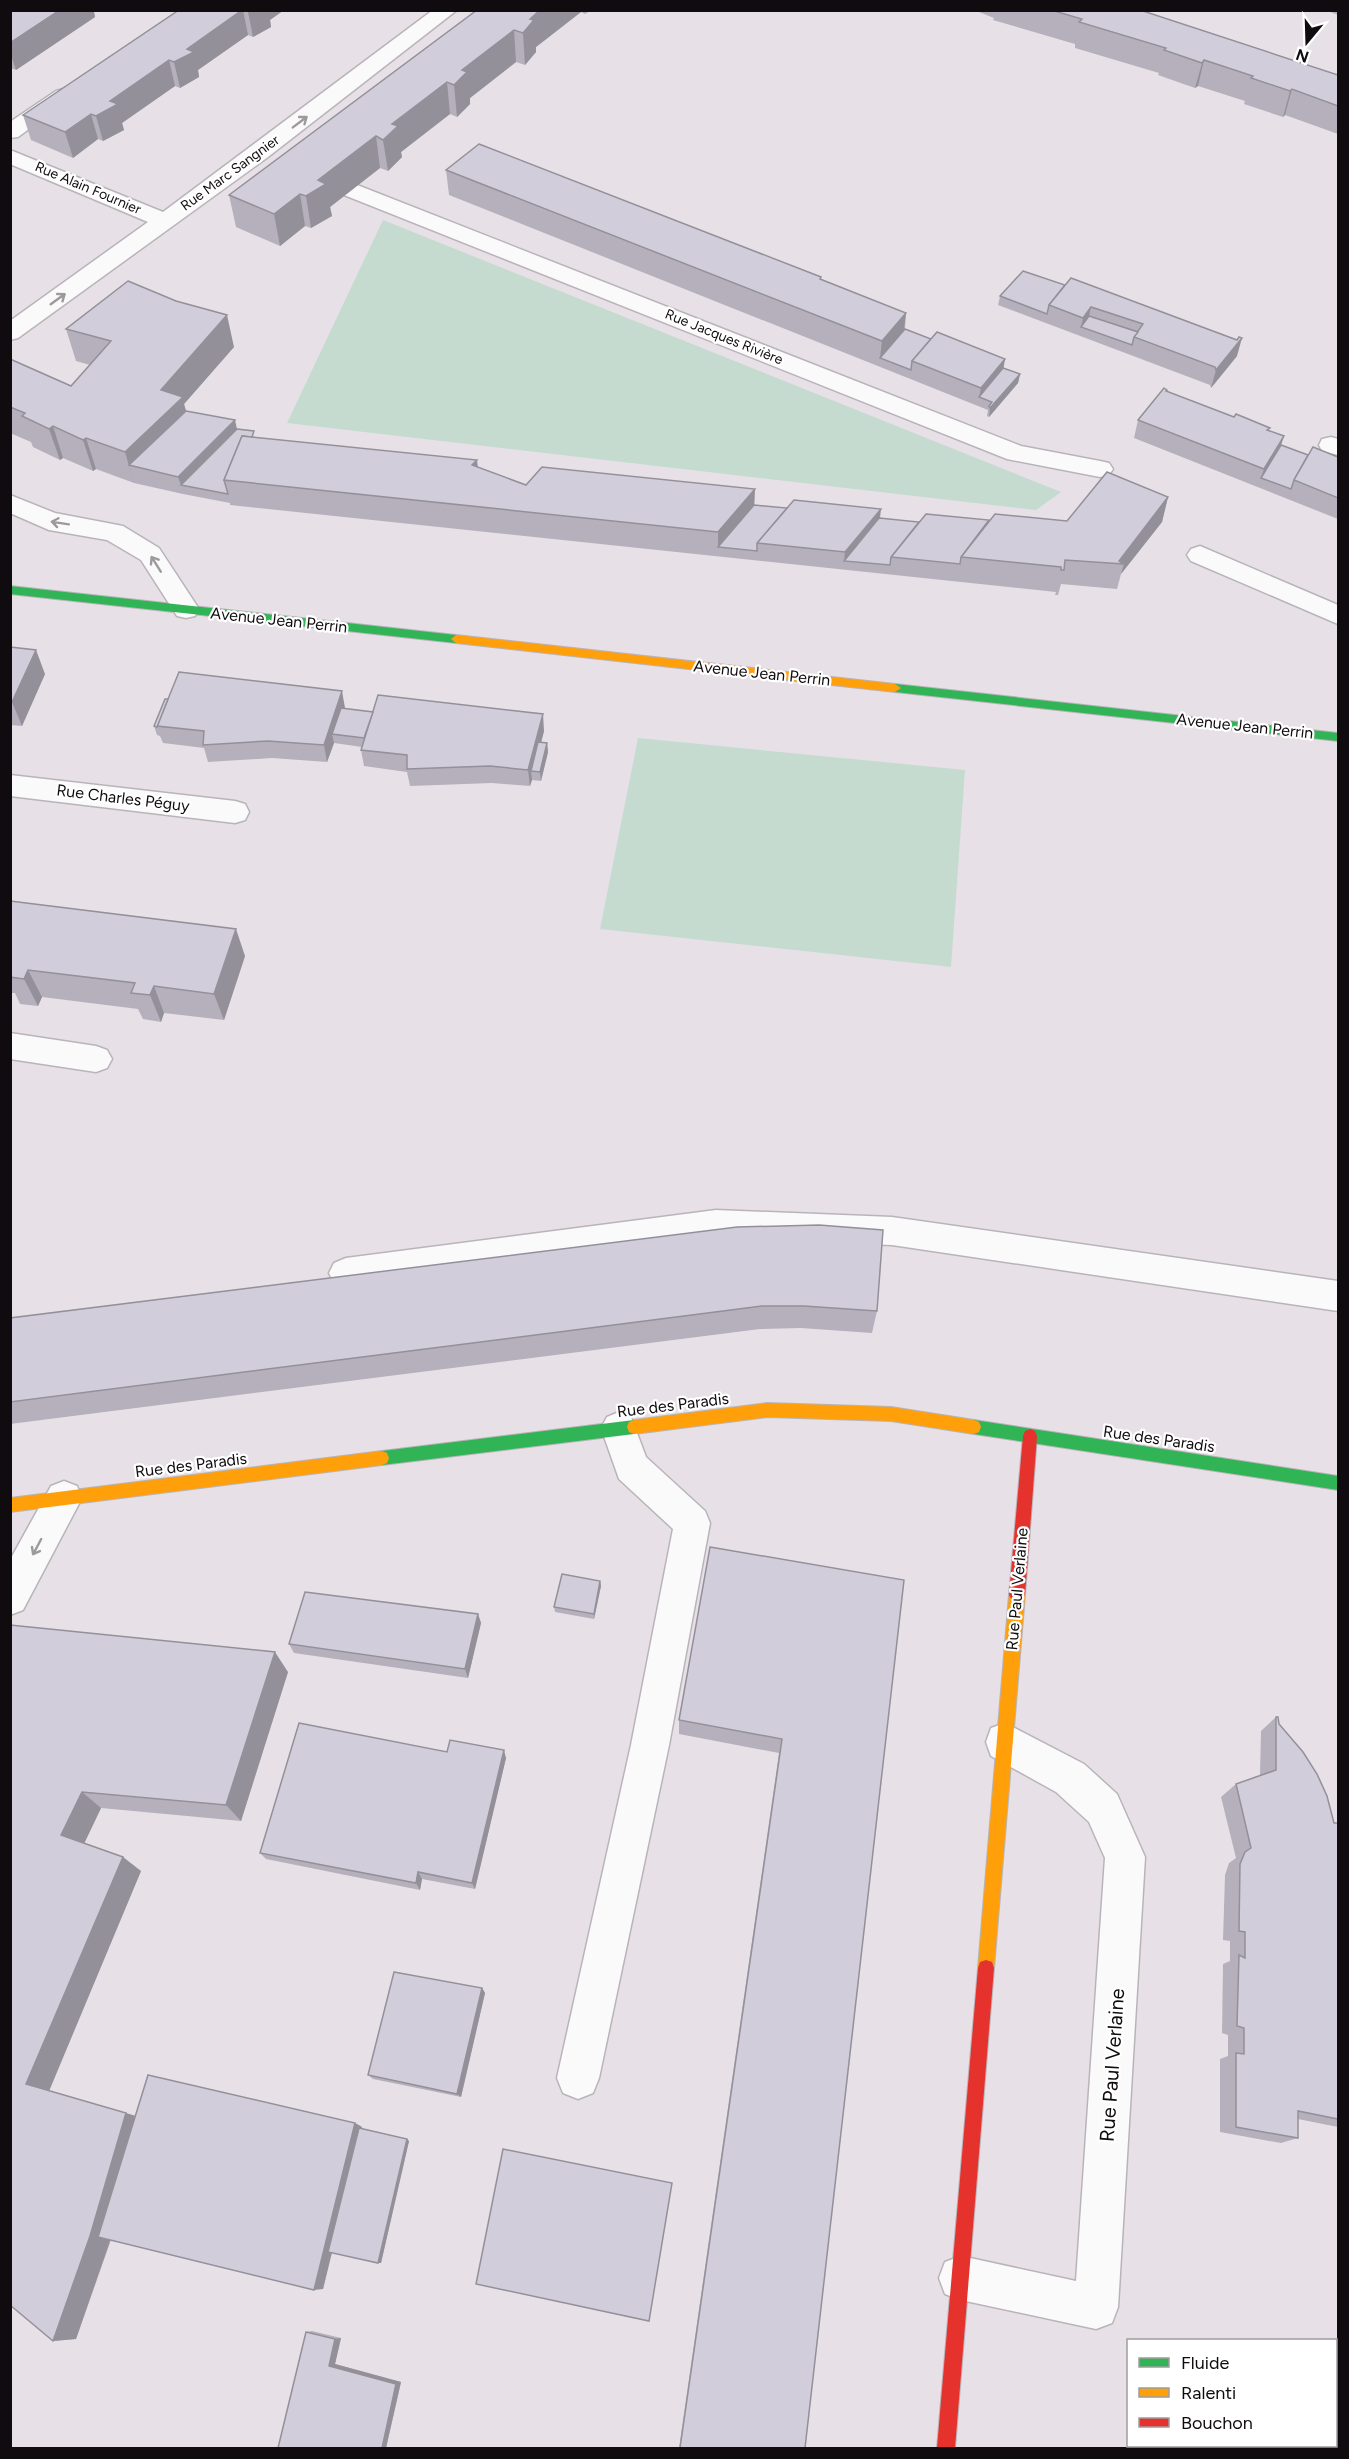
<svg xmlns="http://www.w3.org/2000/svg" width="1349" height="2459" font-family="Figtree,sans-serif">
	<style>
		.green { fill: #c5dbcf }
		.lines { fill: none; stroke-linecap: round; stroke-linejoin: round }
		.lane-casing { stroke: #b9b4b9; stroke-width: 3 }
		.street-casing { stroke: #b9b4b9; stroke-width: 3 }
		.fast-casing { stroke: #b9b4b9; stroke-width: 2 }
		.slow-casing { stroke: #b9b4b9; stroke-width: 2 }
		.jam-casing { stroke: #b9b4b9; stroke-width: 2 }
		.lane { fill: #fbfafb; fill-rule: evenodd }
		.street { fill: #fbfafb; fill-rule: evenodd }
		.fast { fill: #30b455; fill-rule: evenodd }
		.slow { fill: #ff9f0a; fill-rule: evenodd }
		.jam { fill: #e5322d; fill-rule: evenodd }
		.wall { fill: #b5b0bc }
		.shaded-wall { fill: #939099 }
		.building { fill: #d2cddb; stroke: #939099; stroke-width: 1.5 }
		.oneway { stroke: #9d9a9c }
		.labels { text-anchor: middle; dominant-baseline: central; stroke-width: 4.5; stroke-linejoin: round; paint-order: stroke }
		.far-street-label { font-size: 14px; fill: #0f0b0e; stroke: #fff }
		.street-label { font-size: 16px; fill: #0f0b0e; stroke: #fff }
		.near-street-label { font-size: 20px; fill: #0f0b0e; stroke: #fff }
	</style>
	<rect width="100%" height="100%" fill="#e7e1e7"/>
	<g class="green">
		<path d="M383,220L1061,492L1036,510L287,423Z"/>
		<path d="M638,738L965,770L951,967L600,929Z"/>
	</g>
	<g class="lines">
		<defs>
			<g id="lane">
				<path d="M352,183L1021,446L1100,461L1109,463L1113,469L1109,475L1100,477L1007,459L344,195L341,190L344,185Z"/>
				<path d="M1331,437L1338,439V455L1322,451L1319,445L1322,439Z"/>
				<path d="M1200,546L1338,605V624L1191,561L1187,555L1191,549Z"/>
				<path d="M10,775L235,801L245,804L249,812L245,820L235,823L10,796Z"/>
				<path d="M10,1033L96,1046L107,1050L112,1059L107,1068L96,1072L10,1059Z"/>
				<path d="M716,1210L892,1217L1338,1281V1311L892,1245L716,1238L346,1288L334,1283L329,1273L334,1263L346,1258Z"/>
				<path d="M619,1412L631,1417L646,1457L705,1511L710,1523L669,1745L599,2078L593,2093L578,2099L563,2093L557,2078L631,1745L673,1529L619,1479L601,1428L607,1417Z"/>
				<path d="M1005,1723L1084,1764L1117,1794L1145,1857L1118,2307L1112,2323L1096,2329L961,2300L945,2294L939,2278L945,2262L961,2256L1076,2281L1105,1858L1089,1822L1056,1792L991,1756L986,1742L991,1728Z"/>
			</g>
			<g id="street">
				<path d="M433,10H457L268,157L18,338L10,340V321L148,222L10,164V150L163,212Z"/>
				<path d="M63,89L70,91L74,95L70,99L18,137L10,138V122L56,91Z"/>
				<path d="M10,495L55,513L123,526L159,548L199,609L195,616L186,618L177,616L141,560L107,540L49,530L10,513Z"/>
				<path d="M64,1481L77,1486L82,1498L23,1610L10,1615V1560L51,1486Z"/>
			</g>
			<g id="fast">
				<path d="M10,586L456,635L461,639L456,643L10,594Z"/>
				<path d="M895,684L1338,733V741L895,692L889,688Z"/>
				<path d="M634,1420L639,1422L641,1427L639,1432L634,1434L382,1465L377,1463L375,1458L377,1453L382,1451Z"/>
				<path d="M974,1420L1338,1476V1490L974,1434L969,1432L967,1427L969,1422Z"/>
			</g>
			<g id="slow">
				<path d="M456,635L895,684L901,688L895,692L456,643L451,639Z"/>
				<path d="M767,1403L891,1407L974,1420L979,1422L981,1427L979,1432L974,1434L891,1421L767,1417L634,1434L629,1432L627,1427L629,1422L634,1420Z"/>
				<path d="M382,1451L387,1453L389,1458L387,1463L382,1465L10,1512V1498Z"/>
				<path d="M1017,1588L1022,1590L1025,1595L994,1968L992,1974L986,1976L980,1974L978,1968L1009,1595L1012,1590Z"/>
			</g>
			<g id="jam">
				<path d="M1030,1429L1035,1431L1037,1436L1025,1595L1022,1600L1017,1602L1012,1600L1009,1595L1023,1436L1025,1431Z"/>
				<path d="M986,1960L992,1962L994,1968L955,2448H937L978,1968L980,1962Z"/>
			</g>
		</defs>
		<use href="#lane" class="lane-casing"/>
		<use href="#street" class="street-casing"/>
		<use href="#fast" class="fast-casing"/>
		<use href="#slow" class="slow-casing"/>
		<use href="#jam" class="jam-casing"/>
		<use href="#lane" class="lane"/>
		<use href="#street" class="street"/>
		<use href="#fast" class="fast"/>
		<use href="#slow" class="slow"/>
		<use href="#jam" class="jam"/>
	</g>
	<g class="wall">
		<path d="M10,10H97L94,12L95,17L16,70L10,68Z"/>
		<path d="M179,10H284L270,20L271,27L253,37L248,35L198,70L199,77L180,88L175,86L122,123L124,130L103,141L98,139L73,158L31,140L23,115Z"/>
		<path d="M477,10H592L585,14L581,12L536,47V52L525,65L516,62L470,98V104L457,117L450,114L401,152L402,157L388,171L380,168L330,207L332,216L311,228L305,226L280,246L236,227L229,195Z"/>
		<path d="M974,10H1140L1338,75V134L1285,115L1283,117L1244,104L1245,101L1198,86L1195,88L1158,75L1159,73L1075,48V44L993,20L994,18Z"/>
		<path d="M1325,10H1338V15Z"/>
		<path d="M446,170L821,277V280L906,313L905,329L931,339L1005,359L1003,368L1020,374L1018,383L989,417L987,416L988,410L449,195Z"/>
		<path d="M1023,271L1237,356L1211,388L1210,385L998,305L1000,296Z"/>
		<path d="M66,329L234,347L184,404L186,411L237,429L255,437L478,467L526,485L754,505L919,522L989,520L1067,521L1168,497L1162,522L1121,574L1117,589L1061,584L1058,595H1055L1056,592L230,505V503L183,494L134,483L96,469L93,471L63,458L60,460L33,447L31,442L10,433V359L71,386L90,365L76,361Z"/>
		<path d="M1167,390V392L1284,436L1281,445L1308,455L1338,457V519L1134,438L1138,420Z"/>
		<path d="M10,647L45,674L22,726L10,725Z"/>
		<path d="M345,709L544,731L541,742L547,743L548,752L541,781L532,780L530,786L492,783L410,786L407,772L364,766L361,750L362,747L334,743L327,762L272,758L208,762L204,748L163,743L160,736L157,735L154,726Z"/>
		<path d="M10,901L245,956L224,1020L164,1013L161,1022L143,1019L138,1009L42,997L38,1006L20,1004L15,993H10Z"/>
		<path d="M737,1227L877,1311L872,1333L801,1328L760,1329L10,1424V1318Z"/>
		<path d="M904,1580L805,2448H679L779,1753L679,1734V1720Z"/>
		<path d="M600,1581L601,1586L594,1619L555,1612L554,1607Z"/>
		<path d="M478,1614L481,1623L468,1678L294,1653L289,1644Z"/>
		<path d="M10,1625L288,1672L241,1821L101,1808L84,1844L141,1871L49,2091L135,2116L355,2123L362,2127V2129L407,2139L409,2141L381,2263L332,2253L323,2289L111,2240L76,2339L53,2341Z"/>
		<path d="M1276,1717L1279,1724L1334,1823H1338V2127L1298,2119V2138L1281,2143L1220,2132V2059L1228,2056V2035L1222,2033L1223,1964L1230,1961V1941L1223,1940L1225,1875L1229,1863L1236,1858L1221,1797L1236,1784L1260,1775L1261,1731Z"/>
		<path d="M447,1752L506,1758L475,1889L422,1879L420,1890L266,1859L260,1853Z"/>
		<path d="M482,1988L485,1993L461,2097L373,2079L368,2075Z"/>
		<path d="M312,2331L341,2338L335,2364L401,2382L386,2448H278L306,2332Z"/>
	</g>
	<g class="shaded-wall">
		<path d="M60,10H97L94,12L95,17L16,70L10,52V43Z"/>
		<path d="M242,10H243L248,35L198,70L199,77L180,88L174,62L187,49Z"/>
		<path d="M250,10H284L270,20L271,27L253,37L248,12Z"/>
		<path d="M540,10H581V12L536,47V52L525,65L523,33L530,19Z"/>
		<path d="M514,30L516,62L470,98V104L457,117L454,85L462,70Z"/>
		<path d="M169,60L175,86L122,123L124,130L103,141L96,116L110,101Z"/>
		<path d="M1204,60L1198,86L1195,88L1202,63Z"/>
		<path d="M447,82L450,114L401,152L402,157L388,171L383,140L392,124Z"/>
		<path d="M1292,89L1285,115L1283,117L1290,91Z"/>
		<path d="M91,114L98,139L73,158L65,132Z"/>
		<path d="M376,136L380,168L330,207L332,216L311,228L306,196L318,180Z"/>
		<path d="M300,194L305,226L280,246L274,214Z"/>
		<path d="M1091,307L1087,325L1081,327L1079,336L1083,318Z"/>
		<path d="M906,313L903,338L880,358L882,341Z"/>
		<path d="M227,315L234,347L184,404L191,429L129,465L134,483L125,452L161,390Z"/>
		<path d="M1242,338L1237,356L1211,388L1216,370Z"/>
		<path d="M1005,359L1002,377L979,397L981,388Z"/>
		<path d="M1020,374L1018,383L989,417L990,408Z"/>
		<path d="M235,420L239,438L181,485L178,477Z"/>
		<path d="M53,426L63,458L60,460L49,429Z"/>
		<path d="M1284,436L1278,454L1261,478L1258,487L1264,469Z"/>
		<path d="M86,438L96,469L93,471L83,440Z"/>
		<path d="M477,460L480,485L472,465Z"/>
		<path d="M755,489L754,514L718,547V532Z"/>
		<path d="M1168,497L1162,522L1121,574L1124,564L1119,561Z"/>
		<path d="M881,509L879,527L844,561L845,552Z"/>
		<path d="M36,650L45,674L22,726L12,702Z"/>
		<path d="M342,691L345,708L336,735L332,734L334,743L327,762L324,745Z"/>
		<path d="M543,714L544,731L534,771H531L532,780L530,786L528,770Z"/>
		<path d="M547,743L548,752L541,781L540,772Z"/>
		<path d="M236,929L245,956L224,1020L214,994Z"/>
		<path d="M28,970L42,997L38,1006L24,979Z"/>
		<path d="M154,986L164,1013L161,1022L150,995Z"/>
		<path d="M600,1581L601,1586L594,1619V1614Z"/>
		<path d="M478,1614L481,1623L468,1678L465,1669Z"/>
		<path d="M275,1652L288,1672L241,1821L226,1805Z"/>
		<path d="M504,1750L506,1758L475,1889L472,1883Z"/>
		<path d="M82,1792L101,1808L81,1850L61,1835Z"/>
		<path d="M123,1857L141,1871L49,2091L26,2084Z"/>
		<path d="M418,1872L422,1879L420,1890L416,1883Z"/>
		<path d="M482,1988L485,1993L461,2097L457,2094Z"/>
		<path d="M126,2113L146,2119L111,2238L76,2339L53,2341Z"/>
		<path d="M355,2123L362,2127L323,2289L314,2290Z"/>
		<path d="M407,2139L409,2141L381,2263H378Z"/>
		<path d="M341,2338L335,2364L401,2382L386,2448H382L329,2366L335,2339Z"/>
	</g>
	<g class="building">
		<path d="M10,10H60L10,43Z"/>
		<path d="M179,10H242L187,49L194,52L174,62L169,60L110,101L118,104L96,116L91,114L65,132L23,115Z"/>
		<path d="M477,10H540L530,19L534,20L523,33L514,30L462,70L467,72L454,85L447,82L392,124L398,126L383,140L376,136L318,180L326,184L306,196L300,194L274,214L229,195Z"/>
		<path d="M1051,10H1140L1338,75V106L1292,89L1290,91L1251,78L1253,76L1204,60L1202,63L1164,50L1166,48L1079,22L1082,19Z"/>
		<path d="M479,144L821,277L820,279L906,313L882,341L446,170Z"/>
		<path d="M1023,271L1065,285L1049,305L1047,314L1000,296Z"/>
		<path d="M1071,278L1237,340L1239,337L1242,338L1216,370L1215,367L1134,337L1143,324L1091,307L1083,318L1049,305Z"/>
		<path d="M128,281L176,301L227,315L161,390L183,397L125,452L86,438L83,440L53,426L49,429L22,416L25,413L10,407V359L71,386L111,341L66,329Z"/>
		<path d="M1089,316L1138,332L1134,337L1132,345L1081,327Z"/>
		<path d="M905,329L931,339L912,361L911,370L880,358Z"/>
		<path d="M937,332L1005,359L981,388L912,361Z"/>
		<path d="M1003,368L1020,374L990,408L989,406L992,402L979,397Z"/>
		<path d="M1164,388L1167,390L1166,391L1234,417L1236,414L1270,428L1267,430L1284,436L1264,469L1138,420Z"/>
		<path d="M186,411L235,420L178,477L129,465Z"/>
		<path d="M237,429L254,431L252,437L242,436L224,480L228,494L181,485Z"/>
		<path d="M242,436L477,460L472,465L526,485L542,467L755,489L718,532L224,480Z"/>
		<path d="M1281,445L1308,455L1294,480L1291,489L1261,478Z"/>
		<path d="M1313,447L1338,457V498L1294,480Z"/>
		<path d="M1107,472L1168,497L1119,561L1124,564L1065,560L1064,570H1061V567L961,557L995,514L1067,521Z"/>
		<path d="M794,500L881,509L845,552L757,543Z"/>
		<path d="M754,505L787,508L757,543V551L718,547Z"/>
		<path d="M926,514L989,520L961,557L960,564L891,557Z"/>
		<path d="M879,518L919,522L891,557L890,565L844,561Z"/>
		<path d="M10,647L36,650L12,702H10Z"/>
		<path d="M179,672L342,691L324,745L268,741L203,745L204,731L157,726Z"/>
		<path d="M378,695L543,714L528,770L490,766L407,769V755L361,750Z"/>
		<path d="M165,699H168L157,727L154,726Z"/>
		<path d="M341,708L373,712L364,738L332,734Z"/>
		<path d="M538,742L547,743L540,772L531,771Z"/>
		<path d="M10,901L236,929L214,994L154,986L150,995L131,993L135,983L28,970L24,979L10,977Z"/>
		<path d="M819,1225L883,1230L877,1311L804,1306H762L10,1402V1318L737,1227Z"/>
		<path d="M710,1547L904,1580L805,2448H680L782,1739L679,1720Z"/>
		<path d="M562,1574L600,1581L594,1614L554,1607Z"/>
		<path d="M305,1592L478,1614L465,1669L289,1644Z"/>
		<path d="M10,1625L275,1652L226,1805L82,1792L61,1835L123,1857L26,2084L126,2113L90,2236L53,2341L10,2305Z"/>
		<path d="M1276,1717H1278L1279,1724L1303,1752L1317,1774L1327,1796L1334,1823H1338V2119L1298,2111V2138L1236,2127V2053L1244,2054V2028L1237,2026L1239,1955L1245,1958V1932L1239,1931L1240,1864L1245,1852L1251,1848L1236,1784L1276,1770Z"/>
		<path d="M299,1723L447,1752L450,1740L504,1750L472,1883L418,1872L416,1883L260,1853Z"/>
		<path d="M394,1972L482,1988L457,2094L368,2075Z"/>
		<path d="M148,2075L355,2123L314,2290L98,2237Z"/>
		<path d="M359,2128L407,2139L378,2263L328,2252Z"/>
		<path d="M503,2149L672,2183L649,2321L476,2284Z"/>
		<path d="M306,2332L335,2339L329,2366L396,2384L382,2448H278Z"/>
	</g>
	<defs><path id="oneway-shaft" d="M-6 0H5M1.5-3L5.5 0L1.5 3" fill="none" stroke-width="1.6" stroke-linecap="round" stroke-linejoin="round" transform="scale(1.5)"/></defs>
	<g class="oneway">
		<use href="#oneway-shaft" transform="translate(300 122) rotate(-37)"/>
		<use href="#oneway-shaft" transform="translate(58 299) rotate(-36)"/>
		<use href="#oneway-shaft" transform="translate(60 523) rotate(-171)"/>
		<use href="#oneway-shaft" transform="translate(156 564) rotate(-122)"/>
		<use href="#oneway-shaft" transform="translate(37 1547) rotate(118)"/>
	</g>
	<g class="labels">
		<g class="far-street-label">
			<text transform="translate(230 173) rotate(-36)">Rue Marc Sangnier</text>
			<text transform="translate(88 188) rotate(23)">Rue Alain Fournier</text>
			<text transform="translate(724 337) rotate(22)">Rue Jacques Rivière</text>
		</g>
		<g class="street-label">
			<text transform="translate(279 620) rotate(6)">Avenue Jean Perrin</text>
			<text transform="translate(762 673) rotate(6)">Avenue Jean Perrin</text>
			<text transform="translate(1245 726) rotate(6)">Avenue Jean Perrin</text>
			<text transform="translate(123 798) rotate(7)">Rue Charles Péguy</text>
			<text transform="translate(673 1405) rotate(-7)">Rue des Paradis</text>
			<text transform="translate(1159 1439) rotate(8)">Rue des Paradis</text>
			<text transform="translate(191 1465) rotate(-7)">Rue des Paradis</text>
			<text transform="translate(1017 1589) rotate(-85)">Rue Paul Verlaine</text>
		</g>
		<g class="near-street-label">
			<text transform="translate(1112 2065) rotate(-86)">Rue Paul Verlaine</text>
		</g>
	</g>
	<rect width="1349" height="2459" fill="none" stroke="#0f0b0e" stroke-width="24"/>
	<rect x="1127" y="2339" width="210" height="108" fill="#ffffff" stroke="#9f9d9f" stroke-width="1.5"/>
	<rect x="1139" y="2358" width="30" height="9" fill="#30b455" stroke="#9f9d9f" stroke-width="1.5"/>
	<text x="1181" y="2369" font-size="18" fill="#0f0b0e">Fluide</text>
	<rect x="1139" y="2388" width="30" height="9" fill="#ff9f0a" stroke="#9f9d9f" stroke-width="1.5"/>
	<text x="1181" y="2399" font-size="18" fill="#0f0b0e">Ralenti</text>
	<rect x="1139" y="2418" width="30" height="9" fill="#e5322d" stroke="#9f9d9f" stroke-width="1.5"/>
	<text x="1181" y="2429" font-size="18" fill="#0f0b0e">Bouchon</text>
	<g transform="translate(1307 42) rotate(199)" stroke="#ffffff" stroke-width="4.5" paint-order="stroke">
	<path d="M0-4.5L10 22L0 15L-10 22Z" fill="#0f0b0e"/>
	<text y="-9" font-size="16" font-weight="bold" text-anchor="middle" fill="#0f0b0e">N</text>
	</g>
</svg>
